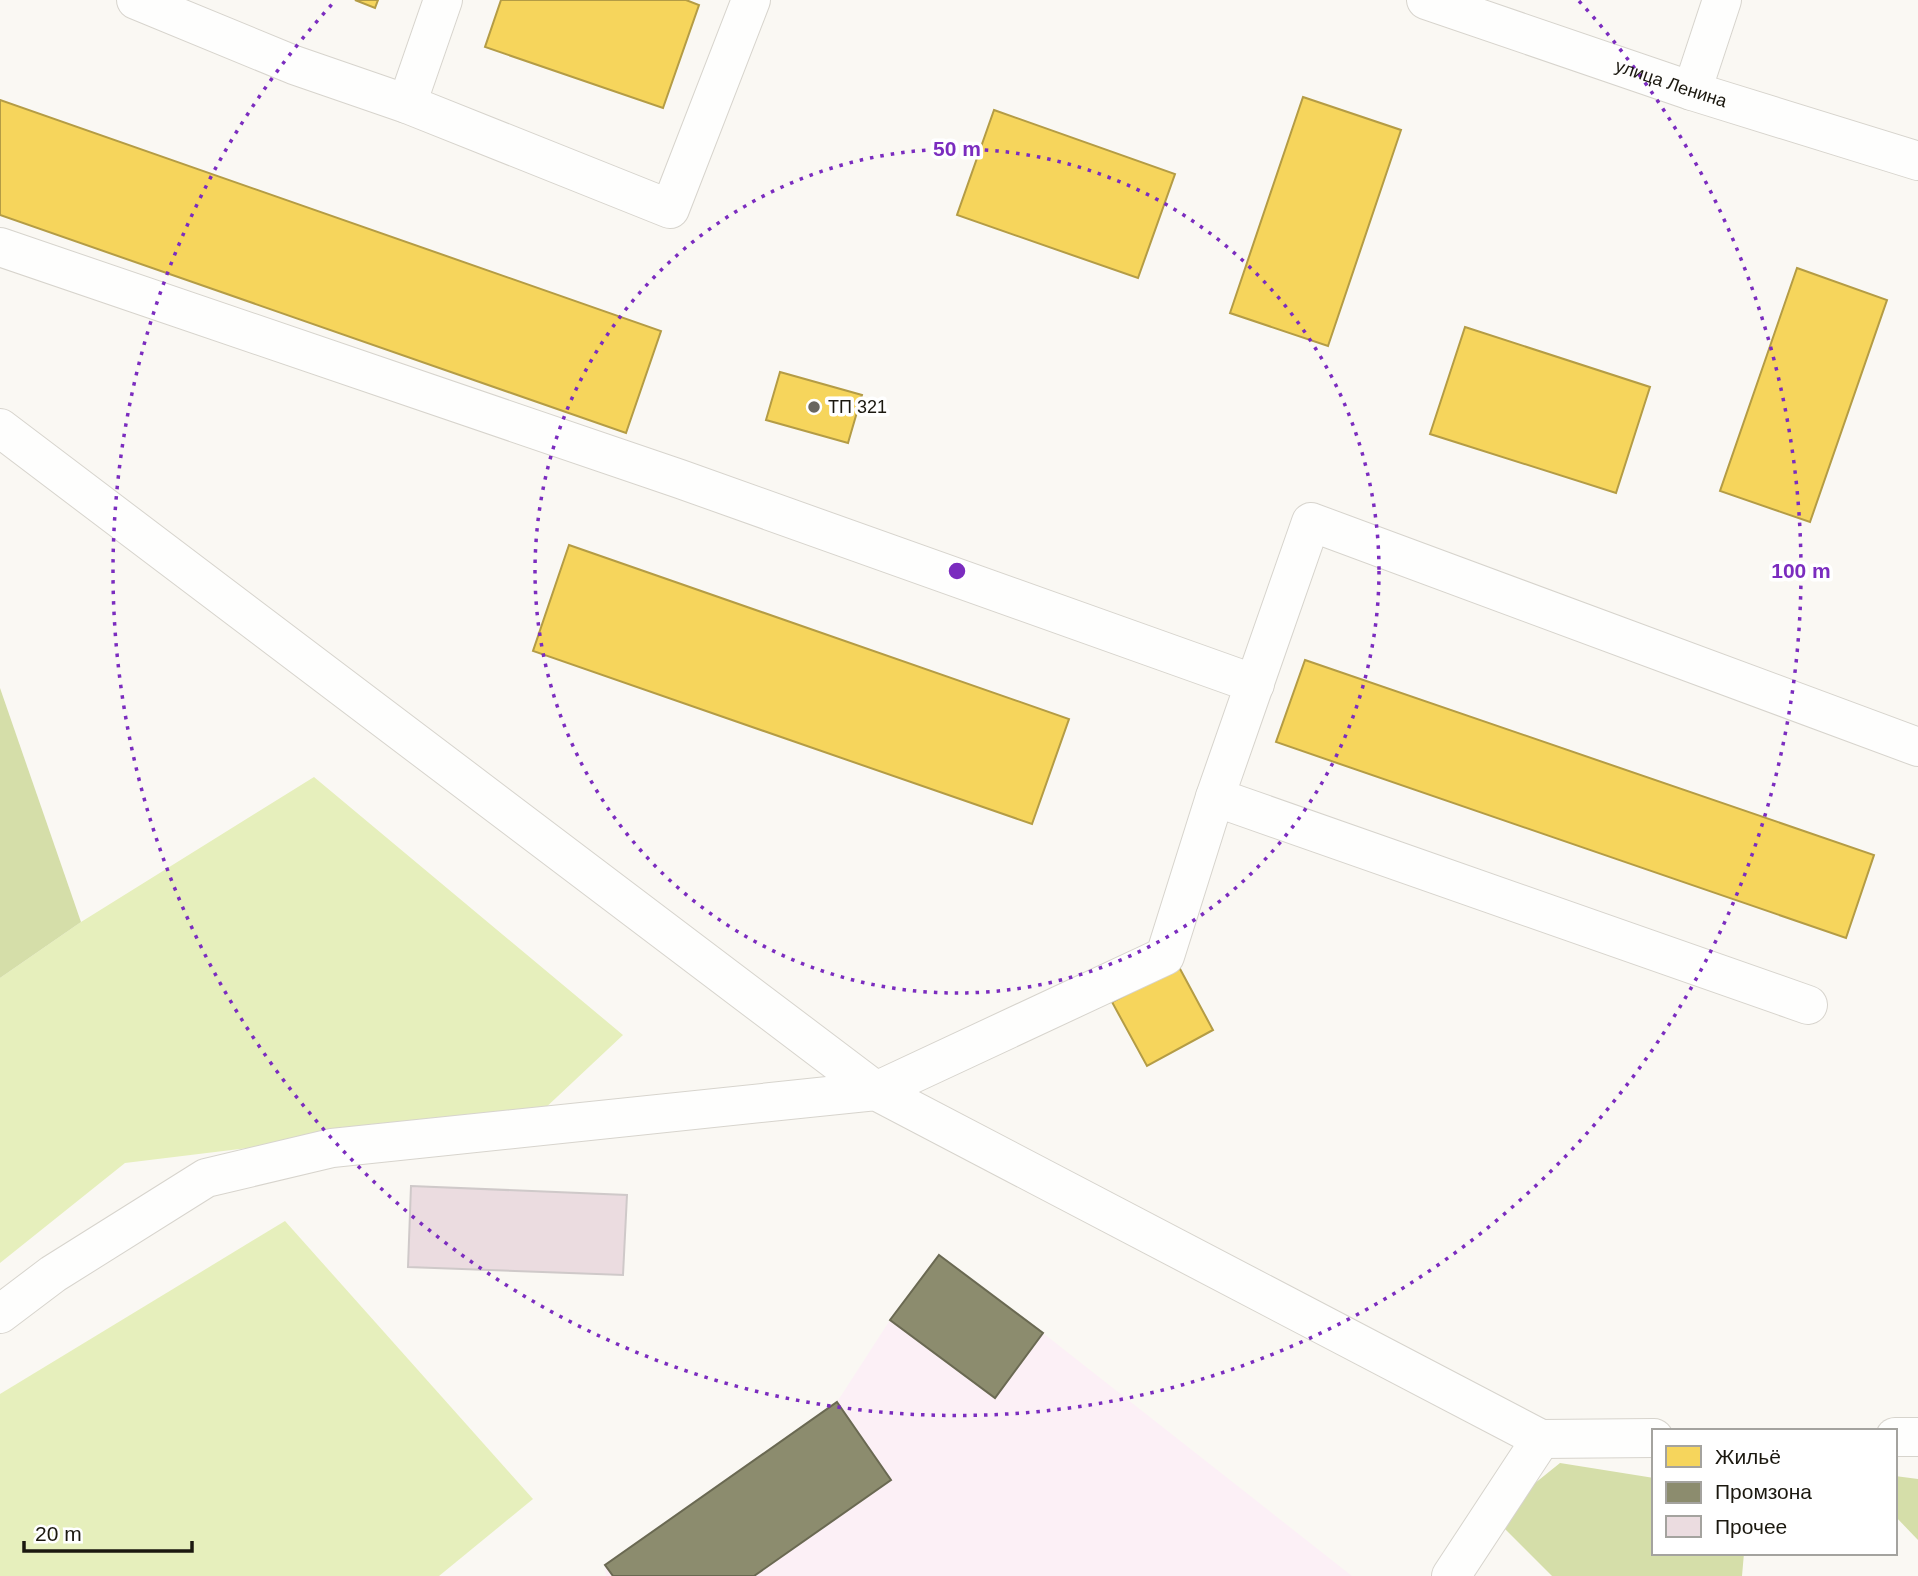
<svg xmlns="http://www.w3.org/2000/svg" width="1918" height="1576" font-family="Helvetica,sans-serif">
	<style>
		.industrial { fill: #fcf0f6 }
		.green { fill: #e6efbc }
		.forest { fill: #d5dea9 }
		.homes { fill: #f6d55c; stroke: #b49c45; stroke-width: 2 }
		.industry { fill: #8c8c6e; stroke: #6a6952; stroke-width: 2 }
		.building { fill: #ebdce0; stroke: #cfc9c9; stroke-width: 2 }
		.lines { fill: none; stroke-linecap: round; stroke-linejoin: round }
		.minor-casing { stroke: #d7d4cd; stroke-width: 40 }
		.minor { stroke: #fefefd; stroke-width: 38 }
		.ring { fill: none; stroke: #7b2cbf; stroke-width: 3.5; stroke-dasharray: 3.5 7 }
		.poi-dot { fill: #69665f; stroke: #fff; stroke-width: 2.5 }
		.labels { text-anchor: middle; dominant-baseline: central; stroke-width: 7; stroke-linejoin: round; paint-order: stroke }
		.street-label { font-size: 18px; fill: #1b180f; stroke: #fff }
		.poi-label { font-size: 18px; fill: #1b180f; stroke: #fff; text-anchor: start }
		.centre { fill: #7b2cbf; stroke: #fff; stroke-width: 3.5 }
		.ring-label { font-size: 21px; text-anchor: middle; font-weight: bold; fill: #7b2cbf; stroke: #fff; stroke-width: 7; stroke-linejoin: round; paint-order: stroke }
	</style>
	<rect width="100%" height="100%" fill="#faf8f3"/>
	<path class="industrial" d="M939,1255L1043,1333L1352,1576H606L605,1565L837,1402L890,1320Z"/>
	<g class="green">
		<path d="M314,777L623,1035L541,1112L125,1163L0,1263V978L81,922Z"/>
		<path d="M285,1221L533,1499L439,1576H0V1394Z"/>
	</g>
	<g class="forest">
		<path d="M0,688L81,922L0,978Z"/>
		<path d="M1560,1463L1654,1478V1553H1744L1742,1576H1552L1501,1525L1513,1501Z"/>
		<path d="M1895,1476L1918,1479V1540L1895,1516Z"/>
	</g>
	<g class="homes">
		<path d="M355,0H378L375,8Z"/>
		<path d="M501,0H686L699,5L663,108L485,47Z"/>
		<path d="M1303,97L1401,130L1328,346L1230,313Z"/>
		<path d="M0,100L661,331L626,433L0,215Z"/>
		<path d="M994,110L1175,174L1138,278L957,215Z"/>
		<path d="M1797,268L1887,300L1810,522L1720,491Z"/>
		<path d="M1465,327L1650,387L1616,493L1430,434Z"/>
		<path d="M780,372L862,395L848,443L766,420Z"/>
		<path d="M569,545L1069,719L1032,824L533,651Z"/>
		<path d="M1305,660L1874,855L1846,938L1276,742Z"/>
		<path d="M1179,967L1213,1030L1147,1066L1112,1002Z"/>
	</g>
	<g class="industry">
		<path d="M939,1255L1043,1333L995,1398L890,1320Z"/>
		<path d="M837,1402L891,1480L754,1576H613L605,1565Z"/>
	</g>
	<path class="building" d="M411,1186L627,1195L623,1275L408,1267Z"/>
	<g class="lines">
		<defs>
			<g id="minor">
				<path d="M136,0L294,65L407,104L670,209L751,0"/>
				<path id="s1" d="M1426,0L1692,91L1918,161"/>
				<path d="M1692,91L1722,0"/>
				<path d="M407,104L443,0"/>
				<path d="M0,247L680,479L1255,684"/>
				<path d="M0,428L876,1091L1165,956L1215,797L1311,522L1918,747"/>
				<path d="M1215,797L1808,1005"/>
				<path d="M0,1314L53,1274L206,1178L332,1148L876,1091L1541,1439L1654,1438"/>
				<path d="M1895,1437H1918"/>
				<path d="M1451,1576L1541,1439"/>
			</g>
		</defs>
		<use href="#minor" class="minor-casing"/>
		<use href="#minor" class="minor"/>
	</g>
	<g class="ring">
		<circle cx="957" cy="571" r="422"/>
		<path d="M1579 1A844 844 0 1 1 335 1"/>
	</g>
	<circle class="poi-dot" cx="814" cy="407" r="7"/>
	<g class="labels">
		<g class="street-label">
			<text stroke="none"><textPath href="#s1" startOffset="259">улица Ленина</textPath></text>
		</g>
		<g class="poi-label">
			<text x="828" y="407">ТП 321</text>
		</g>
	</g>
	<circle cx="957" cy="571" r="10" class="centre"/>
	<g class="ring-label">
		<text x="957" y="156">50 m</text>
		<text x="1801" y="578">100 m</text>
	</g>
	<rect x="1652" y="1429" width="245" height="126" fill="#ffffff" stroke="#a4a39f" stroke-width="2"/>
	<rect x="1666" y="1446" width="35" height="21" fill="#f6d55c" stroke="#a4a39f" stroke-width="2"/>
	<text x="1715" y="1464" font-size="21" fill="#1b180f">Жильё</text>
	<rect x="1666" y="1482" width="35" height="21" fill="#8c8c6e" stroke="#a4a39f" stroke-width="2"/>
	<text x="1715" y="1499" font-size="21" fill="#1b180f">Промзона</text>
	<rect x="1666" y="1516" width="35" height="21" fill="#ebdce0" stroke="#a4a39f" stroke-width="2"/>
	<text x="1715" y="1534" font-size="21" fill="#1b180f">Прочее</text>
	<path d="M24 1541v10h168v-10" fill="none" stroke="#1b180f" stroke-width="3.5"/>
	<text x="35" y="1541" font-size="21" fill="#1b180f" stroke="#ffffff" stroke-width="5" paint-order="stroke">20 m</text>
</svg>
